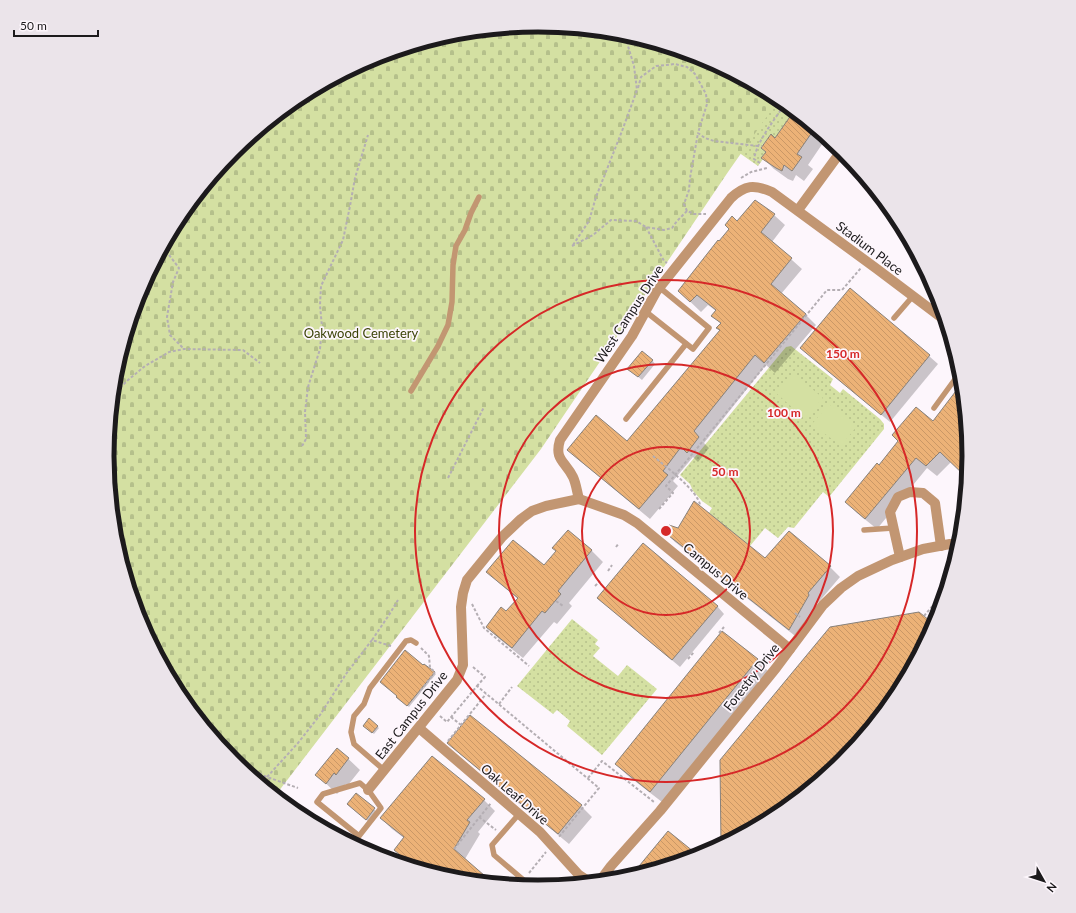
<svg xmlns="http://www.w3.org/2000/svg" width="1076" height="913" font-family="Lato,sans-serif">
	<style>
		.grass { fill: url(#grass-dots) }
		.cemetery { fill: url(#cemetery-stones) }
		.park { fill: #d4e0a2 }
		.shadow { fill: #0003 }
		.building { fill: url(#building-back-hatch); stroke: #87817b }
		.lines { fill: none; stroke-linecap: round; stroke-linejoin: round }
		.path { stroke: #b4aeb3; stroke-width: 2; stroke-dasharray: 3 2; stroke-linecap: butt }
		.service { stroke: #c29672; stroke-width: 5.5 }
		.minor { stroke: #c29672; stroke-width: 10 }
		.ring { fill: none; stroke: #d62828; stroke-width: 2 }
		.labels { text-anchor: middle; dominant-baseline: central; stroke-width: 3.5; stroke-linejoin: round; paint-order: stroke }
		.street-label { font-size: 13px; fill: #1c1a1c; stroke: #fdf6fc }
		.park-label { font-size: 13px; fill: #3b4307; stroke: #fdf6fc }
		.rim { fill: none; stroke: #1c1a1c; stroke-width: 5 }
		.centre { fill: #d62828; stroke: #fdf6fc; stroke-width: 2 }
		.ring-label { font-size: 12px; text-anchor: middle; font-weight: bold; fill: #d62828; stroke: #fdf6fc; stroke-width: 3.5; stroke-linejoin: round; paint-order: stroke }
	</style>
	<defs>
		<pattern id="grass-dots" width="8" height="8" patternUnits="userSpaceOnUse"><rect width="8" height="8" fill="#d4e0a2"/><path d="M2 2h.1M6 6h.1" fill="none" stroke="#b5c08b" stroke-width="1.8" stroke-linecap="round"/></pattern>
		<pattern id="cemetery-stones" width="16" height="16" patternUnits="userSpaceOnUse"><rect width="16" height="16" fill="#d4e0a2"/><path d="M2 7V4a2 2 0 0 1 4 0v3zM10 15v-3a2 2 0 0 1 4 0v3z" fill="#b5c08b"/></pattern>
		<pattern id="building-back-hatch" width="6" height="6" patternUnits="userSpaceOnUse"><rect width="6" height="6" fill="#ecb277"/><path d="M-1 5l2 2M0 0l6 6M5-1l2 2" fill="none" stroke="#ca9866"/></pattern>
	</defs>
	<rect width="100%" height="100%" fill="#fdf6fc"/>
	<g class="grass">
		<path d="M778,98L790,108L787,111L792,115L775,138L770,135L761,147L766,152L761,158L763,159L758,166L738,152Z"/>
		<path d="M791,346L833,379L830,385L840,393L843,389L880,419L884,424V429L829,497L823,492L794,528L788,527L778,538L765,528L750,546L709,513L712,508L702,501L693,491L690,484L680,475L786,347Z"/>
		<path d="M572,619L598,640L595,644L600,648L593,656L618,676L627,665L657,689L602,755L567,726L570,721L557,710L553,714L517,686Z"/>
	</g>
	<path class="cemetery" d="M538,25L622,33L703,58L779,99L728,172L541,449L275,796L233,761L179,696L139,621L115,540L107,456L115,372L139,291L179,217L233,151L298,98L373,58L454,33Z"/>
	<g class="park">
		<path d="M793,373L823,398L805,419L775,392Z"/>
		<path d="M829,404L857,426L841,446L812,424Z"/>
	</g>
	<g class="shadow">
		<path d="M791,108L831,142L830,144L825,140L808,165L813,169L804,181L796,175L793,181L788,179L774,169L763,158L793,116L788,111Z"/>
		<path d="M774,215L785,225L772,242L802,269L781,294L805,314L816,325L775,373L766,365L704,443L709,448L698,462L693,457L673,481L678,486L650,519L579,460L568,450L628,443L720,331L718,328L721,324L713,316L716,311L708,305L701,312L679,291L738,222Z"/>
		<path d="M850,289L929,356L938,364L890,422L810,356Z"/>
		<path d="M652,360L655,364L642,380L632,372Z"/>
		<path d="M962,385L969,457L967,478L951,462L937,476L927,468L877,529L857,513L847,502L880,467L933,422Z"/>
		<path d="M568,531L592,551L603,562L569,603L572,606L557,624L554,622L523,658L498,638L487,627L507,613L518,599L499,583L488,572L544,567L557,552Z"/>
		<path d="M665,532L765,560L830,567L840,577L817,604L819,606L799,639L675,542Z"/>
		<path d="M606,605L717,606L724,614L680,667Z"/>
		<path d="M757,660L768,671L662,802L627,775L616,764Z"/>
		<path d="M424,665L436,674L409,707L397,697Z"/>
		<path d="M369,720L379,728L374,734L364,726Z"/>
		<path d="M449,743L581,806L592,817L569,844L522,805L518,803L505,792L460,754Z"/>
		<path d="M338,749L360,770L348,785L346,784L337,794L317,775Z"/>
		<path d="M357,794L378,813L370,823L352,808Z"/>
		<path d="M484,800L495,811L478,832L480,834L465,859L492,883L454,880L415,868L395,850L404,838L392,829L381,818Z"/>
		<path d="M668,832L698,857L632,877Z"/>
	</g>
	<g class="building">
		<path d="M794,111L815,128L797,154L802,157L792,171L784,165L782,171L776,168L761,158L766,152L761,148L771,134L775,138Z"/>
		<path d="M755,200L775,214L761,232L792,258L771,284L806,314L764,363L755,355L694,431L699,437L687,453L681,447L663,471L668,475L639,509L567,450L596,415L627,441L720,330L716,328L721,323L711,316L716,310L697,295L690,302L678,291L718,240L719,241L729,229L725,225L732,216L737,221Z"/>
		<path d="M850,288L930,355L881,415L800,348Z"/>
		<path d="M642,351L653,360L638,377L627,369Z"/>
		<path d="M962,383L970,457L967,478L940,452L926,466L916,458L865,519L845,502L877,463L879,465L898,441L892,435L916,407L933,421Z"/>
		<path d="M694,501L765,558L789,531L831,566L808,593L809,595L789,630L664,532L669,525L678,528Z"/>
		<path d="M568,530L592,550L558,591L561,594L545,613L542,611L512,648L486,627L501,607L506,611L518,598L486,572L513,540L544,565L556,551L552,548Z"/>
		<path d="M643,543L718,606L672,660L597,598Z"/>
		<path d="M919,612L935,625L897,696L843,762L778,815L721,846L720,760L830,627Z"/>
		<path d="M722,631L758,659L650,792L615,764Z"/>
		<path d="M405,650L423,665L424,664L435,672L407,706L396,697L397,696L380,682Z"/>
		<path d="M470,715L582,805L558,834L509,794L505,792L493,781L447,743Z"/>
		<path d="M369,718L378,726L372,733L363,726Z"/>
		<path d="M337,748L349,758L336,775L334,773L326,784L315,775Z"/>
		<path d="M432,756L485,799L467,820L470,822L454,849L485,876L480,882L454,880L417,869L394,850L404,837L380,818Z"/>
		<path d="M356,793L375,808L366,820L347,804Z"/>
		<path d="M668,831L699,856L630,877Z"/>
	</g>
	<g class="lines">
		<g class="path">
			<path d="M638,88L641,77L656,66L675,64L687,67L695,74L706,94L707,104L698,133L705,138L714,141L758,146"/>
			<path d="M760,163L754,159C757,141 775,119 785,104"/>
			<path d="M741,178L751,172L767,168"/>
			<path d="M687,211L684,204L689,190L690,178L698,133"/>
			<path d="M646,227L664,261L667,263"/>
			<path d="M573,245L589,221L596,197L622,131L637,90L634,66L628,46L626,35"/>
			<path d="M572,246L593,235L611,220L636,221L646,227L664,230L672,228L677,221L687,211L694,214H706"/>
			<path d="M163,247L179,268L173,282L167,317L170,335L184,349"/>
			<path d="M113,395L128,380L145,366L169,352L184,349L243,350L260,363"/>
			<path d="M302,446L306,439L305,412L308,387L320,349L322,327L320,305L321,286L343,240L350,206L355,178L368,135"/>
			<path d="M653,456C665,466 698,491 700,505"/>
			<path d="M448,478L484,407"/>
			<path d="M659,509L673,493L666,486L827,290H842L861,268"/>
			<path d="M616,547L619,543"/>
			<path d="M608,571L612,565"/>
			<path d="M595,586L600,581"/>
			<path d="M941,595L947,588"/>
			<path d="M556,601L563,606"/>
			<path d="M472,604L484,628L529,666"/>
			<path d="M795,613L800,617"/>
			<path d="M924,616L935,603"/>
			<path d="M719,633L724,627"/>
			<path d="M391,646L372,640L389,615L398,600"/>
			<path d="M421,648L429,656L430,668L435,672L421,690L431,698"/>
			<path d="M688,659L694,652"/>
			<path d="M473,667L485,677L477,686"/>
			<path d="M499,704L512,687"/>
			<path d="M440,716L447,722L477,686L599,788L558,838"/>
			<path d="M451,717L461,725"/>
			<path d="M448,741L486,694"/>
			<path d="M232,761L267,777L298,788"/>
			<path d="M267,777L298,743L320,715L346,674L372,640"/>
			<path d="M588,778L602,761L654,802"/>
			<path d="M479,817L496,830"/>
			<path d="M454,849L491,803"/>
			<path d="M529,873L546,852"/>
		</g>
		<g class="service">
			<path d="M645,311L693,349L709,328L659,287"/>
			<path d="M894,318L913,296"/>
			<path d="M411,391L438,346L448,325L452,302L453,265L456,246L465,230L471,213L479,197"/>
			<path d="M934,408L961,371"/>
			<path d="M626,419L686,344"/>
			<path d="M864,530L893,528"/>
			<path d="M384,770L354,744L351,732L354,716L364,704L370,688L406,641L411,640L416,643"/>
			<path d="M360,783L369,791L381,808L359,836L317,802L323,794Z"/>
			<path d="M519,814L492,845L494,855L533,888"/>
		</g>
		<g class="minor">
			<path d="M798,210L842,150"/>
			<path d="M579,499C577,492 576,483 573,477C565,461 554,460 560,440L632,336L656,292L731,198C745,185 754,184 772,192L877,269L946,321"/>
			<path d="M579,499L624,515L637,523L790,649"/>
			<path d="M900,557L890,512L898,497L910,492L923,493L935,503L941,546"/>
			<path d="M419,728L540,832L579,875L591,883"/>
			<path d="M368,790L457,680L463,665L461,607L463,593L467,580L502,537L521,519L532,511L546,506L579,499"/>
			<path d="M599,882L611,866L660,811L776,668L823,605L841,588L858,576L892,560L923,549L950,544L960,545"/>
		</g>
	</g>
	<g class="ring">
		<circle cx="666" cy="531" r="84"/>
		<circle cx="666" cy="531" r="167"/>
		<circle cx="666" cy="531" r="251"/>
	</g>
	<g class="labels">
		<g class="street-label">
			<text transform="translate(870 248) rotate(37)">Stadium Place</text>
			<text transform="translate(629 314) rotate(-57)">West Campus Drive</text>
			<text transform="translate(716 571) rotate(40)">Campus Drive</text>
			<text transform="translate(751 677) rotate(-52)">Forestry Drive</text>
			<text transform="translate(411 715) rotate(-52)">East Campus Drive</text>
			<text transform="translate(515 794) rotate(41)">Oak Leaf Drive</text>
		</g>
		<g class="park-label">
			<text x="361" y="333">Oakwood Cemetery</text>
		</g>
	</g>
	<path d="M0 0H1076V913H0ZM114 456a424 424 0 1 1 848 0a424 424 0 1 1-848 0Z" fill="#ebe4ea" fill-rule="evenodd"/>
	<path class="rim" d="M114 456a424 424 0 1 1 848 0a424 424 0 1 1-848 0Z"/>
	<circle cx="666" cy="531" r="6" class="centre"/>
	<g class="ring-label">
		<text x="843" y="358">150 m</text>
		<text x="784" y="417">100 m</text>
		<text x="725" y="476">50 m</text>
	</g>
	<g transform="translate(1044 881) rotate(129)" stroke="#fdf6fc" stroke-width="3" paint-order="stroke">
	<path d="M0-3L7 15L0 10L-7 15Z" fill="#1c1a1c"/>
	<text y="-6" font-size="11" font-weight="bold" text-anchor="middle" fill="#1c1a1c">N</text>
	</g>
	<path d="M14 30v6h84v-6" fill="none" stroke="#1c1a1c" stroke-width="2"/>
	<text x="20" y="30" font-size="12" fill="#1c1a1c" stroke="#fdf6fc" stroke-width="3" paint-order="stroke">50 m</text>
</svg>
